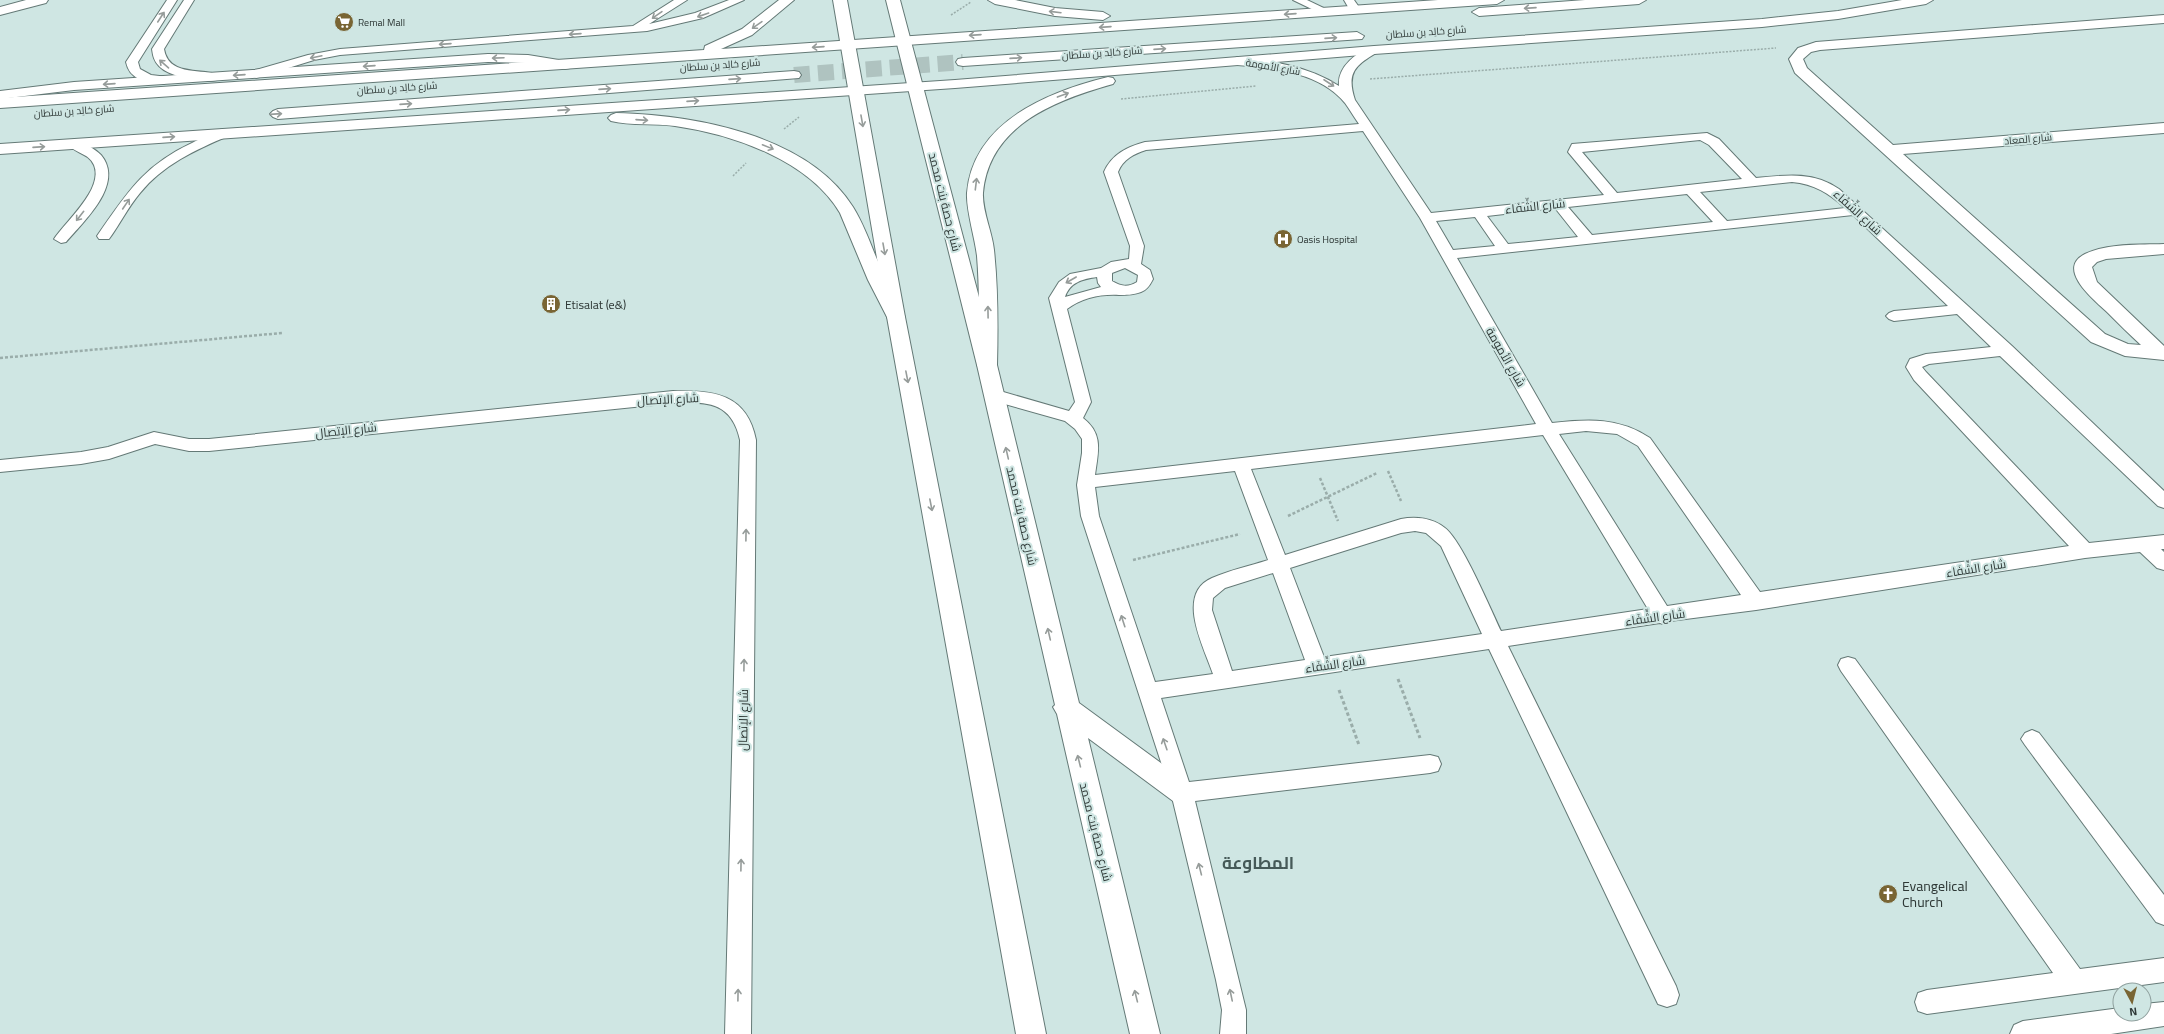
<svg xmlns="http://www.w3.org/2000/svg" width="2164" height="1034" font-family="Georgia,Cairo,serif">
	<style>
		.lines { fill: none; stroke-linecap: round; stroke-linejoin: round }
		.primary-tunnel { stroke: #afc3c0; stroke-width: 16; stroke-dasharray: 16 8; stroke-linecap: butt }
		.service-casing { stroke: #647976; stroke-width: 2 }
		.minor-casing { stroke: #647976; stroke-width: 2 }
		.secondary-casing { stroke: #647976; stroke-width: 2 }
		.primary-casing { stroke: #647976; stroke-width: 2 }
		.path-far2 { stroke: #9aadaa; stroke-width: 1.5; stroke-dasharray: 2 1.5; stroke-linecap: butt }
		.path-far1 { stroke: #9aadaa; stroke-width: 2.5; stroke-dasharray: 3 2; stroke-linecap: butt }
		.path { stroke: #9aadaa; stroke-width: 3; stroke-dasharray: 3.5 2.5; stroke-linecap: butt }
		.service { fill: #fff; fill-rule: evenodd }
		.minor { fill: #fff; fill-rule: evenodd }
		.secondary { fill: #fff; fill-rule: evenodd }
		.primary { fill: #fff; fill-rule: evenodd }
		.oneway { stroke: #969c9a }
		.labels { text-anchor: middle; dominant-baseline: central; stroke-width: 4; stroke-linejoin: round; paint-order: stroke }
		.far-poi-label { font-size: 10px; fill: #2e3836; stroke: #cfe6e3; text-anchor: start }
		.far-street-label { font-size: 10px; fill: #2e3836; stroke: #cfe6e3 }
		.street-label { font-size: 12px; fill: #2e3836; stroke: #cfe6e3 }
		.poi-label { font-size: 12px; fill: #2e3836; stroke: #cfe6e3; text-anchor: start }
		.near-poi-label { font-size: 14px; fill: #2e3836; stroke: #cfe6e3; text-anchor: start }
		.near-quarter-label { font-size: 17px; font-weight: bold; fill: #465a58; stroke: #cfe6e3 }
	</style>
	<rect width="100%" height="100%" fill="#cfe6e3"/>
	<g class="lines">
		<path class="primary-tunnel" d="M794,75L963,62"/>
		<defs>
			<g id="service">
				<path d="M167,0H177L138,62L140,69L151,75L168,77L170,80L164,84C147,82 130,81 126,62Z"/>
				<path d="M184,0H194L164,49C168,75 197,69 217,74L219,77L217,80C204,83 169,77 159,66C154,61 153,56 152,49Z"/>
				<path d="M674,0H687L649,24L695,13L729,0H744L703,18L647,31L340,55L314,60L256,78L250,74L252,71L308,55L340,49L633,26Z"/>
				<path d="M1293,0H1307L1332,12L1326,15L1322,14Z"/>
				<path d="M1344,0H1354L1361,10L1355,13L1351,12Z"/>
				<path d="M1374,47L1378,48L1380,50L1378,52C1355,65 1346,73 1355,100L1431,213L1604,195L1568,152L1572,144L1707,133L1719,139L1756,178C1786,175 1813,171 1839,189L2012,346L2164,491V508L2158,506L2000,356L1929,364L1922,367L1926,372L2089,543L2164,535V549H2161L2164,552V570L2157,568L2140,552L2085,558L1756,610L1670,621L1663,624L1660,623L1508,646L1676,986L1679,995L1676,1004L1667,1007L1658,1004L1489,649L1161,698L1189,782L1430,755L1438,757L1441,764L1438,771L1430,773L1195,801L1246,1010V1034H1220L1222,1010L1216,980L1171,793L1081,516L1077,485L1082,453V439L1075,429L1065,421L987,399L985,395L987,391L993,389L1069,411L1075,402L1049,298L1059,282L1070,274L1101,268L1111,262L1129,259L1130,246L1104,172C1112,154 1127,147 1145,142L1359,124C1354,117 1350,110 1345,103C1320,72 1273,68 1237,65L1231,61L1237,57C1273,61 1308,66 1339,86C1337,67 1357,51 1374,47ZM1363,131L1420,218L1536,424L1095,475C1098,452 1104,434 1083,418L1091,402L1067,309C1082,298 1101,294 1119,295C1126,295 1133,295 1141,292C1147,290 1150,285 1153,279L1150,270L1141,264L1144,246L1118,172C1123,159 1134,154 1146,150ZM1700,140L1709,145L1742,179L1617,193L1582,152ZM1792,182C1814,184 1829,193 1845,208L1727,221L1700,192ZM1687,194L1713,222L1592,235L1568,207ZM1555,208L1578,237L1508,244L1487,216ZM1853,215L1948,306L1894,311L1889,313L1886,316L1889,319L1894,321L1957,314L1991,347L1926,354L1910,359L1906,367L1914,380L2069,546L1760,592L1650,438C1619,417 1588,419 1552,423L1457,258ZM1475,217L1495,246L1453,250L1436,221ZM1125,268L1138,275L1137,282C1127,288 1121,286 1112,281V273ZM1097,277L1098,283L1101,287L1065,297C1070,282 1083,279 1097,277ZM1586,431L1617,434L1638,446L1741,595L1667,606L1559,434ZM1543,435L1648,609L1501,631C1490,608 1462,541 1445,528C1433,518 1416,516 1401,519L1285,555L1251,469ZM1235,471L1268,560C1250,566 1230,570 1212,578C1175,594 1204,647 1213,674L1155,682L1099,516L1095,487ZM1415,531L1426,533L1441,546L1482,634L1324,657L1290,568L1401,533ZM1273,573L1305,660L1232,671L1212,610L1213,598L1225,588Z"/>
				<path d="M223,129L229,133L228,136C195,150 163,165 140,193C128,207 120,224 109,239H99L97,236C127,193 143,166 192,143C202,138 212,132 223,129Z"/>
				<path d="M74,140C84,143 94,148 101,155C125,184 84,221 66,242L61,243L54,239C66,221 104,189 94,165C89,153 74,153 68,144Z"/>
				<path d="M673,391C714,390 747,394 756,440L751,1034H725L740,440C732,402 707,401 673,403L209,451H189L155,444L109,459L81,464L0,472V460L81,452L108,447L154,432L189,439H209Z"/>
				<path d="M1848,657L1855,659L2080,969L2164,958V982L1927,1014L1918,1011L1915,1002L1918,993L1927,990L2053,973L1841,671L1838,665L1841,659Z"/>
				<path d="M2032,730L2039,733L2164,895V925L2156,922L2025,745L2021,739L2025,733Z"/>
				<path d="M2164,1002V1026L2111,1034H2010L2014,1025L2023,1021L2120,1008V1014H2144V1004Z"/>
			</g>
			<g id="minor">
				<path d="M26,0H48L46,3L0,15V7Z"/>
				<path d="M2164,15V23L1820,50L1811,52L1803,59L1807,68L1893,145L2164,123V133L1903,154L2105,334L2128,344L2141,345C2130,335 2119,324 2108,313C2095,301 2055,269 2085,254C2108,243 2140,245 2164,244V254L2106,259L2097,262L2092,267L2097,282L2164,346V360L2125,356L2091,342L1795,73L1789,59L1798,48L1816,42Z"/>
				<path d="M488,54L528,55L565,61L570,62L572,65L570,68L565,69L528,63L488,62L74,90L0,99V91L74,82Z"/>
			</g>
			<g id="secondary">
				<path d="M833,0H847L905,317L1046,1034H1016L887,317Z"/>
				<path d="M886,0H900L997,365L1079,703L1191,785L1195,793L1191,801L1182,805L1173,801L1088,738L1160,1034H1130L1057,714L1053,707L1055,705L977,365Z"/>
			</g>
			<g id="primary">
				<path d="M779,0H794L752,35L721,49L1438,0H1504L1497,4L0,108V98L704,50L705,46L742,29Z"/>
				<path d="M988,0H1015L1055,8L1103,12L1110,16L1103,20L1055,16L995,4Z"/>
				<path d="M1585,0H1646L1639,4L1479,16L1472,12L1479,8Z"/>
				<path d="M1902,0H1933L1926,4L1838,19L1762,27L1374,54L955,88L0,154V144L955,80L1374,46L1762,19L1838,11Z"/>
				<path d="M1357,32L1364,36L1362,39L963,66L958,65L956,62L958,59L963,58Z"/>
				<path d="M794,71L799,72L801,75L799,78L278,119L273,117L270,114L273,111L278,109Z"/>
				<path d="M1108,77L1113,78L1115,81L1113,84C1056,100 989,125 983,193C982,211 992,231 994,250C998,288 998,326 997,365L994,370L987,371L980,370L977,365C979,328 980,293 977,256C975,238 966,210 967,193C973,122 1047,92 1108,77Z"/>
				<path d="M616,113C695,115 808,135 853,207C863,223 869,240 876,257C885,277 894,298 905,317L903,321L896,323L889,321L887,317L868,280L840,213C809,160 732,134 675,126C654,123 631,126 611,121L608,118L611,115Z"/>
			</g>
		</defs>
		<use href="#service" class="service-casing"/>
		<use href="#minor" class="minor-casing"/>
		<use href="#secondary" class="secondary-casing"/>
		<use href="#primary" class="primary-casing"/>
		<g class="path-far2">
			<path d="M951,15L971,2"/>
			<path d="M1370,79L1776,48"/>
			<path d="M1121,99L1256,86"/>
			<path d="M784,129L799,117"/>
			<path d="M733,176L746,163"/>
		</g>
		<g class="path-far1">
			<path d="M0,358L282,333"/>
			<path d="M1388,471L1401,501"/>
			<path d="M1320,478L1338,521"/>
			<path d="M1288,516L1377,473"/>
			<path d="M1133,560L1240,534"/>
		</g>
		<g class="path">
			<path d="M1398,679L1420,738"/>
			<path d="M1339,690L1359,745"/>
		</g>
		<use href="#service" class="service"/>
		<use href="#minor" class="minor"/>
		<use href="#secondary" class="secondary"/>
		<use href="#primary" class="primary"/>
	</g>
	<defs><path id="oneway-shaft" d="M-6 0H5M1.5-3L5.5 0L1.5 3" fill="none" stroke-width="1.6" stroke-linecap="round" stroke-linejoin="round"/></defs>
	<g class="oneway">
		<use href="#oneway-shaft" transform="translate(1530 8) rotate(176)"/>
		<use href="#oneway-shaft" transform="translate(1055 12) rotate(-173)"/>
		<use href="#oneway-shaft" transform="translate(1290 14) rotate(176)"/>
		<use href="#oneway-shaft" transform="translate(657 15) rotate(145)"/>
		<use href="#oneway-shaft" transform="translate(703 15) rotate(161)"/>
		<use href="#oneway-shaft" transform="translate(161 17) rotate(-57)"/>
		<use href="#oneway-shaft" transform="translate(757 25) rotate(145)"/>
		<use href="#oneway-shaft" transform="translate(1105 27) rotate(176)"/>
		<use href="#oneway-shaft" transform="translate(575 34) rotate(176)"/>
		<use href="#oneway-shaft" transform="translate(975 35) rotate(176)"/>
		<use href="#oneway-shaft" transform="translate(1331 38) rotate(-4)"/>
		<use href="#oneway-shaft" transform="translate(445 44) rotate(176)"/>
		<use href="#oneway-shaft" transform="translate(818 47) rotate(176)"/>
		<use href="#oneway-shaft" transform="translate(1160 49) rotate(-4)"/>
		<use href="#oneway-shaft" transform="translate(316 57) rotate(168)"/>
		<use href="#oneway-shaft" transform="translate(498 58) rotate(178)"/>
		<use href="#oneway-shaft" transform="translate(1016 58) rotate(-4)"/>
		<use href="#oneway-shaft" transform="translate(164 64) rotate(-139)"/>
		<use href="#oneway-shaft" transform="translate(369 66) rotate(176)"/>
		<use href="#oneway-shaft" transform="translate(239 75) rotate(176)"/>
		<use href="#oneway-shaft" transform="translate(735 79) rotate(-4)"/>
		<use href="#oneway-shaft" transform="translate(1329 83) rotate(33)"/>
		<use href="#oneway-shaft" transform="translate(109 84) rotate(176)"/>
		<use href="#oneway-shaft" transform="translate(605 89) rotate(-4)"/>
		<use href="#oneway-shaft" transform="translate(1063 95) rotate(-20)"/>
		<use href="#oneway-shaft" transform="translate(693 101) rotate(-4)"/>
		<use href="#oneway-shaft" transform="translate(406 104) rotate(-4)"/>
		<use href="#oneway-shaft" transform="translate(564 110) rotate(-4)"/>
		<use href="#oneway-shaft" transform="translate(276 114) rotate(-4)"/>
		<use href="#oneway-shaft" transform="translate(642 120) rotate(4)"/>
		<use href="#oneway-shaft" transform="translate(862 121) rotate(80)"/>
		<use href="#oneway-shaft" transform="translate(169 137) rotate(-4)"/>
		<use href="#oneway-shaft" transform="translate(39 147) rotate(-4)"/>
		<use href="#oneway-shaft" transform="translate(768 147) rotate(22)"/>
		<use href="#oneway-shaft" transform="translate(976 184) rotate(-83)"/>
		<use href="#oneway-shaft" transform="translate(126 204) rotate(-56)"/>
		<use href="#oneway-shaft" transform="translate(80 216) rotate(128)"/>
		<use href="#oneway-shaft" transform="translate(884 249) rotate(80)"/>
		<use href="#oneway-shaft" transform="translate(1071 280) rotate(150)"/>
		<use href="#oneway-shaft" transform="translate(988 312) rotate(-91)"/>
		<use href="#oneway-shaft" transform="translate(907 377) rotate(79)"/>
		<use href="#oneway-shaft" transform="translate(1007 453) rotate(-103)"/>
		<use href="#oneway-shaft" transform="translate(931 505) rotate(79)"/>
		<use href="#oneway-shaft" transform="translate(746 535) rotate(-89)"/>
		<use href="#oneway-shaft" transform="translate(1123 621) rotate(-108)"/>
		<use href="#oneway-shaft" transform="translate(1049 634) rotate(-103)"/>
		<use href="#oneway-shaft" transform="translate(744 665) rotate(-89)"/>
		<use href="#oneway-shaft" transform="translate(1165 744) rotate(-109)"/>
		<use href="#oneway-shaft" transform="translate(1079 761) rotate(-104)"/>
		<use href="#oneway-shaft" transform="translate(741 865) rotate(-89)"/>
		<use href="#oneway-shaft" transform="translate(1200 869) rotate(-104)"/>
		<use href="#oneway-shaft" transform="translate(738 995) rotate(-89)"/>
		<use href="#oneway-shaft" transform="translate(1231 995) rotate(-102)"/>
		<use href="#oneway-shaft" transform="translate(1136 996) rotate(-104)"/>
	</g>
	<defs>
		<symbol id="supermarket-disc" viewBox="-11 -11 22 22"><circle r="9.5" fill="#796534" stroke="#cfe6e3"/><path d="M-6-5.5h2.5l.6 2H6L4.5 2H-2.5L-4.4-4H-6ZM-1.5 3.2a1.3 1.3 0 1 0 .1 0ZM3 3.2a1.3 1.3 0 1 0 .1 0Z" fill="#fff"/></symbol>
		<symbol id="hospital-disc" viewBox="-11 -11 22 22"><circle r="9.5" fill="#796534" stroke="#cfe6e3"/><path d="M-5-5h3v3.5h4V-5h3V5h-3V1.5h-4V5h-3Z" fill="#fff"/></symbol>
		<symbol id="building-disc" viewBox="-11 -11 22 22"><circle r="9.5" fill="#796534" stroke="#cfe6e3"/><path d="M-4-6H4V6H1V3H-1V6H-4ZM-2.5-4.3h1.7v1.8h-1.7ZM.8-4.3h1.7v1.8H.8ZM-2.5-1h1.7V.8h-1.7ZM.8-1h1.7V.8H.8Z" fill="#fff"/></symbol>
		<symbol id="church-disc" viewBox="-11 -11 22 22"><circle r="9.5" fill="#796534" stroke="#cfe6e3"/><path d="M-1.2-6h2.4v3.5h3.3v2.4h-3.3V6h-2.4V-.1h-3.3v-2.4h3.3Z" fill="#fff"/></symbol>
	</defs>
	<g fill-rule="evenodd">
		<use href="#supermarket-disc" x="333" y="11" width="22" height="22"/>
		<use href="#hospital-disc" x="1272" y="228" width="22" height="22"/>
		<use href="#building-disc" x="540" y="293" width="22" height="22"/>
		<use href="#church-disc" x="1877" y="883" width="22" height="22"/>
	</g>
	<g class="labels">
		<g class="far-poi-label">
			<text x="358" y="22">Remal Mall</text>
			<text x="1297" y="239">Oasis Hospital</text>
		</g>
		<g class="far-street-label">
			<text transform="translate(1426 32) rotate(-4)">شارع خالِد بن سلطان</text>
			<text transform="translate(1102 53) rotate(-4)">شارع خالِد بن سلطان</text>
			<text transform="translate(720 65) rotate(-4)">شارع خالِد بن سلطان</text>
			<text transform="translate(1273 67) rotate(10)">شارع الأمومة</text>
			<text transform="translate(397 88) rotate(-4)">شارع خالِد بن سلطان</text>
			<text transform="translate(74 111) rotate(-4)">شارع خالِد بن سلطان</text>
			<text transform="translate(2028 139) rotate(-5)">شارع المعاد</text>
		</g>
		<g class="street-label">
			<text transform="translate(945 202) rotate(76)">شارع حصة بنت محمد</text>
			<text transform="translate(1535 206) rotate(-6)">شارع الشِّفَاء</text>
			<text transform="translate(1858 212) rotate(42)">شارع الشِّفَاء</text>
			<text transform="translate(1506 357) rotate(60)">شارع الأمومة</text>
			<text transform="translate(668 399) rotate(-3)">شارع الإتصال</text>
			<text transform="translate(346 430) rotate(-6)">شارع الإتصال</text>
			<text transform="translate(1022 516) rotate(77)">شارع حصة بنت محمد</text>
			<text transform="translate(1976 568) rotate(-9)">شارع الشِّفَاء</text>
			<text transform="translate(1655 617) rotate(-8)">شارع الشِّفَاء</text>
			<text transform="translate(1335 664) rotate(-8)">شارع الشِّفَاء</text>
			<text transform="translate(743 720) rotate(-89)">شارع الإتصال</text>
			<text transform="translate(1096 832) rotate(76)">شارع حصة بنت محمد</text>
		</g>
		<g class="poi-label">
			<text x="565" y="304">Etisalat (e&amp;)</text>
		</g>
		<g class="near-poi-label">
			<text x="1902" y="886">Evangelical<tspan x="1902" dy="16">Church</tspan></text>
		</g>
		<g class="near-quarter-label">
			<text x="1258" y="863">المطاوعة</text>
		</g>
	</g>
	<g transform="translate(2132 1002) rotate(173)"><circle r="19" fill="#cfe6e3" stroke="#8fa09e"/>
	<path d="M0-3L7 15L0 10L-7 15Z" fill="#796534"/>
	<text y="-6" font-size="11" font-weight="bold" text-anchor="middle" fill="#2e3836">N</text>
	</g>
</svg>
